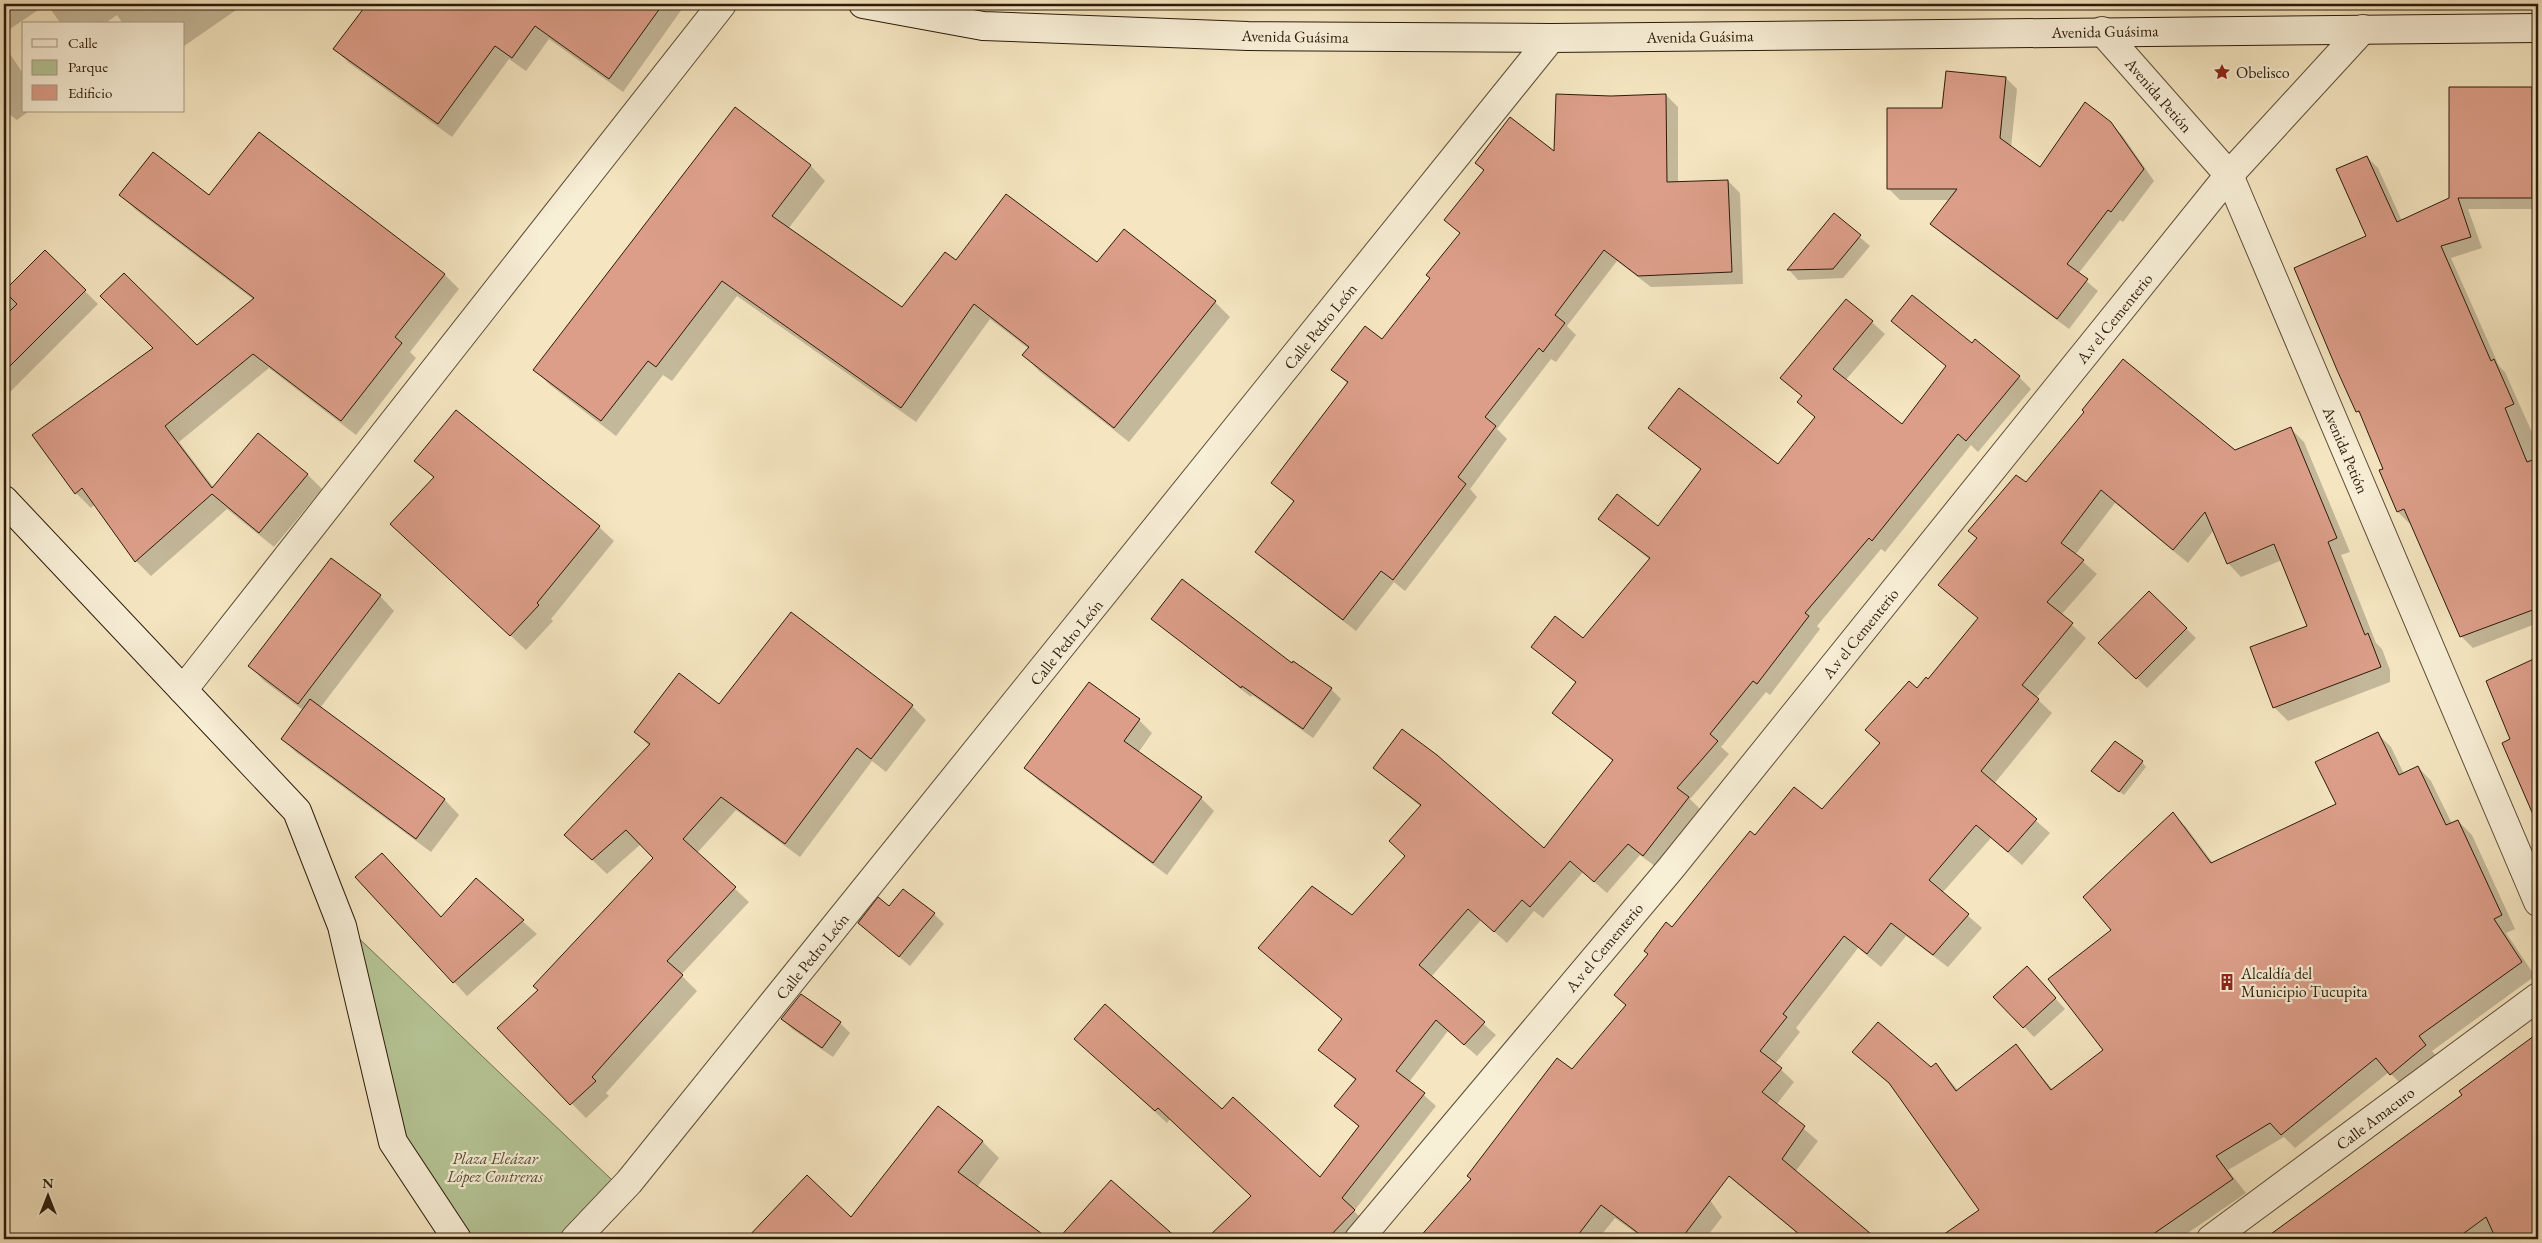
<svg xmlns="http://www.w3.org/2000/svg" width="2542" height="1243" font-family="'EB Garamond',serif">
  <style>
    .green { fill: #b6c697; stroke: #717050 }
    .shadow { fill: #0003 }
    .building { fill: #dc9e89; stroke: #2c1b0a }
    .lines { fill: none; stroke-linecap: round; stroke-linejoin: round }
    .minor-casing { stroke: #5e4e38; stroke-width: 30 }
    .secondary-casing { stroke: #2c1b0a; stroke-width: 30 }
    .minor { stroke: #f8efd7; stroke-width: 28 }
    .secondary { stroke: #f8efd7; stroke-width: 28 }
    .labels { text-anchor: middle; stroke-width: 4.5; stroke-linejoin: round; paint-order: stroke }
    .street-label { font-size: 16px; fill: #2c1b0a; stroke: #f8efd7 }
    .poi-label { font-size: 16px; fill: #2c1b0a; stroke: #f8efd7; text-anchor: start }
    .park-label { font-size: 16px; font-style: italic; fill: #554e34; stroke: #f8efd7 }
  </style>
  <rect width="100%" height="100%" fill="#f5e6c1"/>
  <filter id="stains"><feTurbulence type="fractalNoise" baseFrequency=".004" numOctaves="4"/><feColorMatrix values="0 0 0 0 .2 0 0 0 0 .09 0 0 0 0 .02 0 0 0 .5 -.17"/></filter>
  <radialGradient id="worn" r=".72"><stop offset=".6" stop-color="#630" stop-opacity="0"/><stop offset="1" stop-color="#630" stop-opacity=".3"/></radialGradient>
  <polygon class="green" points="348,928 613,1181 566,1239 457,1239 393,1142"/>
  <g class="shadow">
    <polygon points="4,4 236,4 239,8 184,46 184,24 123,24 117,15 104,24 61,24 47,4 4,33"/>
    <polygon points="368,4 677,4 682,9 623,92 549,39 526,71 509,59 452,137 349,63 335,49"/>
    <polygon points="4,45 24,75 24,111 29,111 17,120 9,114 4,120"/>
    <polygon points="2006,78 2017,89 2011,148 2040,169 2110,123 2122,135 2154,181 2123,222 2120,220 2078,274 2098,291 2069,329 1943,235 1932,224 1950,200 1900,200 1889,189 1943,109"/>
    <polygon points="2531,88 2538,95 2538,209 2468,209 2482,248 2451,258 2499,366 2505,372 2538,446 2538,623 2473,648 2461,636 2411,522 2409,523 2398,512 2384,470 2362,416 2357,411 2368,236 2367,157 2378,168 2402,221 2451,199"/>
    <polygon points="1666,95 1678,107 1678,183 1728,181 1740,193 1743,284 1651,287 1617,261 1567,326 1576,335 1556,362 1551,359 1497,429 1507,439 1470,489 1477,497 1405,591 1394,582 1356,631 1268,563 1256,551 1294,502 1272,483 1348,384 1333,370 1383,341 1431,278 1461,234 1445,220 1484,171 1476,163 1555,153 1611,98"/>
    <polygon points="810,165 825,181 788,229 903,309 956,262 1097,264 1215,302 1230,317 1129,442 1039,371 1024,355 1029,349 990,319 916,422 737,296 672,381 663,375 616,436 550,385 535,370"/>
    <polygon points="121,195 210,197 444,274 459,289 410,352 416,358 356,435 269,368 179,442 214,488 307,474 322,489 274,547 227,509 151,576 136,561 95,504 91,508 76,493 197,347 254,300 136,210"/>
    <polygon points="1834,215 1870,246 1843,278 1798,280 1789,270"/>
    <polygon points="45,252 98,304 4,398 4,293"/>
    <polygon points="1847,300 1885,334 1845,381 1902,426 1947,367 1892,321 1972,345 2019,377 2031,389 1978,452 1971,445 1885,552 1881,549 1817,626 1820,629 1770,695 1766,692 1721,747 1729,754 1690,799 1701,810 1656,867 1640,855 1607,893 1583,872 1543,918 1534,911 1507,943 1481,920 1431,977 1496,1035 1477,1056 1448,1031 1409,1082 1436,1106 1354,1211 1366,1223 1350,1239 1208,1239 1252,1197 1170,1119 1167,1123 1076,1039 1222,1110 1320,1179 1359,1127 1336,1106 1356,1081 1320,1049 1343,1020 1272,960 1352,917 1406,856 1421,807 1374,768 1544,850 1614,762 1553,713 1576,683 1533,647 1584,640 1650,560 1600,519 1658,528 1701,470 1650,428 1778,466 1816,418 1799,402 1803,397 1782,378"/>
    <polygon points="2291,429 2304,442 2350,552 2341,555 2376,643 2382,649 2390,670 2390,682 2288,721 2274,707 2309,627 2282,560 2241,577 2228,563 2214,530 2188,563 2115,503 2075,555 2097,574 2061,615 2086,638 2036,698 2052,713 1994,784 2050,833 2022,865 1991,838 1942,893 1982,928 1948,967 1906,936 1881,967 1858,948 1796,1028 1800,1032 1775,1064 1794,1082 1776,1105 1818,1141 1795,1172 1875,1239 1832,1239 1826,1231 1819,1239 1804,1239 1667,1125 1661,1131 1722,1217 1705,1239 1644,1239 1615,1218 1598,1239 1420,1239 1572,1071 1626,1006 1615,995 1756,837 1822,811 1881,744 1867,730 1928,681 1979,619 1940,585 2026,484 2235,451"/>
    <polygon points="416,461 599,527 614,541 551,619 553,621 526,650 407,539 434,478"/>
    <polygon points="2149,593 2196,638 2147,688 2100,643"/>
    <polygon points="380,596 394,611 320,708 445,800 459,815 431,852 297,753 282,739 303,710 264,681 250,666"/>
    <polygon points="1153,619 1292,665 1331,689 1341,699 1313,738 1252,695 1251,697"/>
    <polygon points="2538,658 2538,823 2504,743 2512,740 2487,682"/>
    <polygon points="720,705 912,706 926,720 886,772 872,761 800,857 736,810 697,853 749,902 681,975 697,991 606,1093 609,1096 586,1118 498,1028 539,990 655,858 641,844 607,874 566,835 649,746 636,732"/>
    <polygon points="1139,720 1152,733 1138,753 1201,798 1214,811 1167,875 1039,781 1026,768"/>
    <polygon points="2378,734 2391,747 2404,774 2418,767 2431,781 2452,824 2458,821 2472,835 2515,929 2506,933 2535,976 2432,1051 2439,1059 2404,1087 2389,1072 2295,1148 2284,1137 2228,1170 2246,1193 2179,1239 1939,1239 1980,1210 1894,1088 1854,1052 1931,1069 1936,1065 1958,1090 2016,1046 2053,1090 2104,1050 2113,931 2173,814 2186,827 2213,863 2337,805"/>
    <polygon points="2142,762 2146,767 2124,795 2098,775"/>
    <polygon points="357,877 442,919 476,880 537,934 467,996"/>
    <polygon points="889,908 934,914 944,924 910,966 859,923"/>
    <polygon points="2036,977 2065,1009 2034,1037 1995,997"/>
    <polygon points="782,1019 840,1023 850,1033 833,1057 792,1029"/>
    <polygon points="2538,1035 2538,1239 2264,1239 2464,1095 2461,1091"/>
    <polygon points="982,1141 999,1158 977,1187 1026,1228 1018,1239 748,1239 807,1177 851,1219"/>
    <polygon points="1111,1182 1176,1239 1059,1239"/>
  </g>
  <g class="building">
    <polygon points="367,4 663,4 609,79 535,26 512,58 495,46 438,124 333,49"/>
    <polygon points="1946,71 2006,77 2000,138 2040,167 2085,102 2111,122 2144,169 2111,212 2108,210 2067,264 2088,279 2057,319 1930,224 1957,189 1887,189 1887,108 1942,108"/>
    <polygon points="2449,87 2532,87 2532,198 2458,198 2471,237 2441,246 2491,361 2494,359 2514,404 2505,408 2527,462 2538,458 2538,608 2460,637 2404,509 2397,512 2379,470 2383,469 2359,411 2356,412 2337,370 2294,268 2366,236 2336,169 2367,156 2397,222 2449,198"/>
    <polygon points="1556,94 1611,96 1666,94 1667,182 1728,180 1732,272 1638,276 1604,250 1555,315 1565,323 1543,352 1539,348 1485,417 1496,426 1458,477 1466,484 1393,580 1381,571 1343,620 1255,552 1294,501 1271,483 1348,382 1331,370 1365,326 1382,339 1430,278 1426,275 1460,233 1444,220 1484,170 1475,163 1510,117 1554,151"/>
    <polygon points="735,107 811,165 772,216 902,307 945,252 956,260 1006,194 1097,262 1124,229 1216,301 1114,428 1022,355 1029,347 974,304 901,408 722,281 656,367 648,361 601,421 533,370"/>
    <polygon points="259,132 445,274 395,337 402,343 341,421 253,354 165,426 212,488 258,433 308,474 259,533 212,494 135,562 82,488 75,494 32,435 153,348 100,296 124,273 197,345 254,298 119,195 153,152 209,195"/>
    <polygon points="1834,213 1861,235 1833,269 1787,270"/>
    <polygon points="45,250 86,290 4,372 4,317 17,304 4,291"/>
    <polygon points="1912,295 1972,343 1975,339 2020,376 1966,441 1958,434 1872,541 1869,538 1805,613 1809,616 1757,684 1753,681 1710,734 1718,741 1677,788 1689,797 1643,856 1628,844 1594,882 1570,861 1530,907 1522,900 1494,932 1468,909 1419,965 1485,1022 1464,1045 1436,1020 1396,1071 1425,1093 1342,1198 1355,1210 1327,1239 1206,1239 1251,1196 1158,1108 1155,1111 1074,1039 1105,1004 1222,1109 1233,1097 1320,1177 1359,1126 1334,1106 1356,1079 1318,1050 1342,1019 1258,948 1312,886 1352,915 1405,856 1389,841 1421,805 1373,768 1402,729 1437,755 1544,848 1613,760 1552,713 1576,682 1531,647 1555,616 1583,638 1650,558 1598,519 1617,494 1658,526 1701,469 1648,428 1679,388 1778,464 1815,417 1797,402 1802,396 1780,378 1846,299 1873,321 1833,369 1902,424 1946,366 1891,321"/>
    <polygon points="2123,359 2235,450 2291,427 2337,538 2328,542 2365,635 2368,633 2381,667 2273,708 2250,647 2307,626 2274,544 2227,564 2205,512 2173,550 2101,490 2061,543 2084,560 2047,602 2073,623 2022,685 2039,699 1981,771 2037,819 2008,852 1976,825 1929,880 1969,914 1933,955 1891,923 1867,954 1844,936 1783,1014 1787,1017 1760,1051 1782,1068 1762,1092 1805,1126 1782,1159 1877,1239 1805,1239 1729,1176 1681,1239 1646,1239 1601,1205 1575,1239 1418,1239 1471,1179 1467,1176 1557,1058 1572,1069 1626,1005 1614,995 1648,954 1644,951 1666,922 1672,927 1750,831 1755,835 1794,787 1822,809 1880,743 1865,730 1909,681 1917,688 1926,677 1928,679 1978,618 1938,585 1977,538 1968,531 2016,475 2026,482 2084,412 2082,410"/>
    <polygon points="456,410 600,526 537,603 539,605 510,636 390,524 434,477 414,461"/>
    <polygon points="331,558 381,595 298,704 248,666"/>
    <polygon points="1182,579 1292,663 1293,661 1332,688 1303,729 1242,686 1241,688 1151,619"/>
    <polygon points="2149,591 2187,628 2136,679 2098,643"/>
    <polygon points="791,612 913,705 871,759 857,748 785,844 721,797 683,839 736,887 667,961 683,975 592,1077 596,1081 570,1105 497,1028 538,990 533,986 653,858 626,830 592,860 564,835 650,744 634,732 679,673 719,704"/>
    <polygon points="2538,657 2538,826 2502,743 2510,739 2486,681"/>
    <polygon points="1089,682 1140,719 1124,741 1202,797 1153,863 1024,768"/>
    <polygon points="310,699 445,799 416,839 281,739"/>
    <polygon points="2378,732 2399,775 2418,766 2446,825 2458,820 2502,915 2494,919 2522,962 2419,1036 2426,1045 2390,1075 2376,1058 2281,1135 2270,1123 2216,1156 2233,1179 2146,1239 1937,1239 1979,1210 1889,1083 1852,1052 1878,1022 1931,1067 1936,1063 1956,1091 2016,1044 2051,1090 2103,1050 2048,979 2111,930 2083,897 2173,812 2211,863 2336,804 2315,762"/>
    <polygon points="2115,741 2143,761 2119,792 2091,771"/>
    <polygon points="382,853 441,917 476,878 524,920 453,983 355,877"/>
    <polygon points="903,889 935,913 899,957 858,923 878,897 889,906"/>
    <polygon points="2027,966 2056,998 2023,1028 1993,997"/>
    <polygon points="801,994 841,1022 822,1048 781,1019"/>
    <polygon points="2538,1033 2538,1239 2496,1239 2486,1217 2456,1239 2264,1239 2462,1095 2459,1091"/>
    <polygon points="938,1106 983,1141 958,1172 1049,1239 746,1239 807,1175 851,1217"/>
    <polygon points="1111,1180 1178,1239 1058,1239"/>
  </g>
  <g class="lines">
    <g class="minor-casing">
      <g id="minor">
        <polyline points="2102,31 2229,175 2538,902"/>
        <polyline points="183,690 722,4"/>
        <polyline points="575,1239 629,1182 1551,38"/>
        <polyline points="1359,1239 1671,868 2229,175 2363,29"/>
        <polyline points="2211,1239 2538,997"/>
      </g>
    </g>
    <g class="secondary-casing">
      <g id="secondary">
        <polyline points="863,4 983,26 1248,36 1551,38 2538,28"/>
        <polyline points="4,500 297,811 342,926 393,1142 457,1239"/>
      </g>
    </g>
    <use href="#minor" class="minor"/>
    <use href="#secondary" class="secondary"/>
  </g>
  <defs>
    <g id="sight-bare" transform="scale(1.35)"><path d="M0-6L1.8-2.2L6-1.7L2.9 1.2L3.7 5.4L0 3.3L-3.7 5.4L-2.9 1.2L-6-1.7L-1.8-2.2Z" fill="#8f2418" stroke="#f8efd7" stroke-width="2.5" paint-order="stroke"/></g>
    <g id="building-bare" transform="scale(1.35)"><path d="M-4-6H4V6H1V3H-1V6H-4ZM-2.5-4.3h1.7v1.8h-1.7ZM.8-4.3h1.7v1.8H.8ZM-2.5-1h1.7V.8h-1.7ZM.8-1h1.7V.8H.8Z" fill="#8f2418" stroke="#f8efd7" stroke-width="2.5" paint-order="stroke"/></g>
  </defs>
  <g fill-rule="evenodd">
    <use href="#sight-bare" x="2222" y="72"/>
    <use href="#building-bare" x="2227" y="982"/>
  </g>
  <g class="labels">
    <g class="street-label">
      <text transform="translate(2105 31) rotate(-1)" y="6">Avenida Guásima</text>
      <text transform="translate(1295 36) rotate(1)" y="6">Avenida Guásima</text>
      <text transform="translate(1700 36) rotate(-1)" y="6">Avenida Guásima</text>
      <text transform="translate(2159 95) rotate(49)" y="6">Avenida Petión</text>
      <text transform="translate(2114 318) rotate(-51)" y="6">A.v el Cementerio</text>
      <text transform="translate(1320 326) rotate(-51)" y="6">Calle Pedro León</text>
      <text transform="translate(2346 450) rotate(67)" y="6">Avenida Petión</text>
      <text transform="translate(1860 633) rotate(-51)" y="6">A.v el Cementerio</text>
      <text transform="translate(1066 642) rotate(-51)" y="6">Calle Pedro León</text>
      <text transform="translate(1604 947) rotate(-50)" y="6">A.v el Cementerio</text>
      <text transform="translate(812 956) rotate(-51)" y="6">Calle Pedro León</text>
      <text transform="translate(2375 1118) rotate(-37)" y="6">Calle Amacuro</text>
    </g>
    <g class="poi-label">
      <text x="2236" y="78">Obelisco</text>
      <text x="2241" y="979">Alcaldía del<tspan x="2241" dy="18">Municipio Tucupita</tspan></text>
    </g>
    <g class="park-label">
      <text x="495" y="1164">Plaza Eleázar<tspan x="495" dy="18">López Contreras</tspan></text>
    </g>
  </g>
  <rect width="2542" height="1243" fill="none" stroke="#f5e6c1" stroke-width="20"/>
  <rect x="5" y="5" width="2532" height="1233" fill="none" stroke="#2c1b0a" stroke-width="2.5"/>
  <rect x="10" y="10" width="2522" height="1223" fill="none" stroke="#2c1b0a"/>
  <rect x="22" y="22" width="162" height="90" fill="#f8efd7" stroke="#a69a85"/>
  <rect x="32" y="39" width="25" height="8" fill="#f8efd7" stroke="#a69a85"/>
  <text x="68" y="48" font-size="15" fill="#2c1b0a">Calle</text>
  <rect x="32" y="60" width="25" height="15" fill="#b6c697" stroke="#a69a85"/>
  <text x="68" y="72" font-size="15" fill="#2c1b0a">Parque</text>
  <rect x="32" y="85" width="25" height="15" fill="#dc9e89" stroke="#a69a85"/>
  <text x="68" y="98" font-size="15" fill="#2c1b0a">Edificio</text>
  <g transform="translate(48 1196)" stroke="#f8efd7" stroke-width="4" paint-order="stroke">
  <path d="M0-4L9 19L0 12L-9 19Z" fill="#2c1b0a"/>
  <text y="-8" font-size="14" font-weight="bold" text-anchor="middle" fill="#2c1b0a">N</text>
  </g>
  <rect width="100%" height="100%" filter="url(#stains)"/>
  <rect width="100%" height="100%" fill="url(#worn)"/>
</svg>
